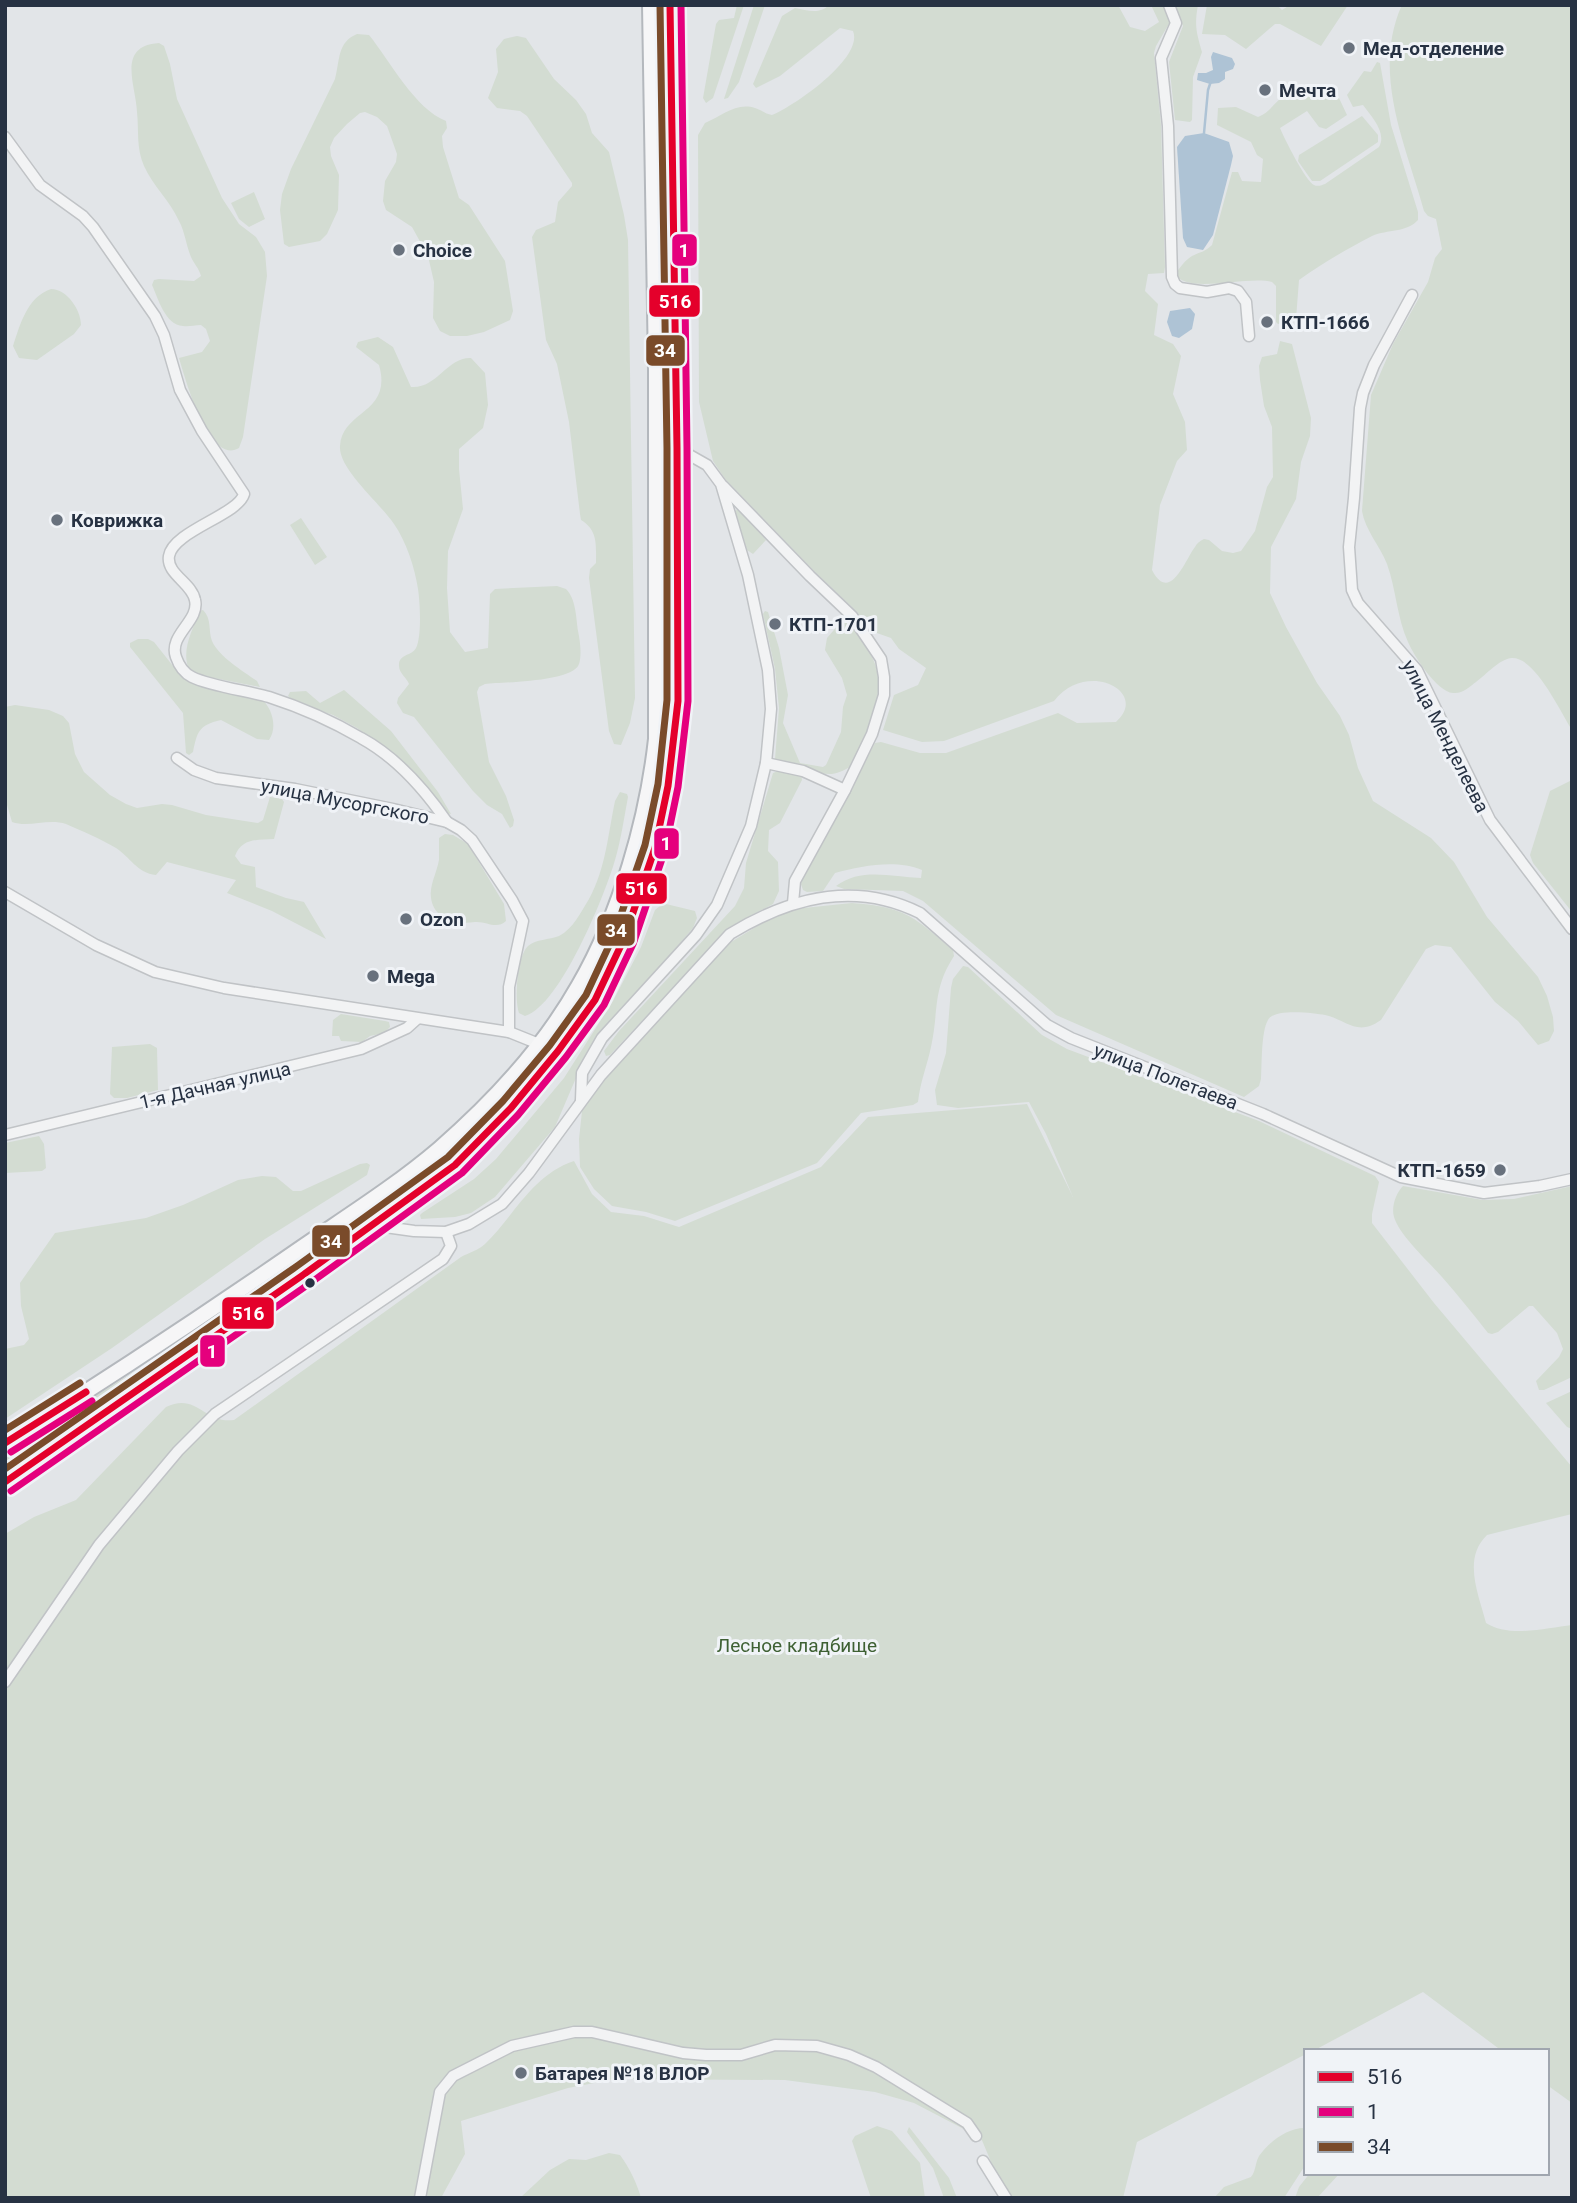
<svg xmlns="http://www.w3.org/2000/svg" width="1577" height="2203" font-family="Roboto,sans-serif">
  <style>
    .green { fill: #d3dcd2 }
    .water { fill: #aec3d5 }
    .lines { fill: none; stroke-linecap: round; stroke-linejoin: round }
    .stream { stroke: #aec3d5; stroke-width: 2.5 }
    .minor-casing { stroke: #c0c3c6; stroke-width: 13 }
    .highway-casing { stroke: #b4b8bd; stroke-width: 18 }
    .minor { stroke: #f2f3f4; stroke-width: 10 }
    .highway { stroke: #f6f6f7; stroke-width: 14 }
    .bus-1-casing { stroke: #f0f3f7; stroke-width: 12 }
    .bus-2-casing { stroke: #f0f3f7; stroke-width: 12 }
    .bus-3-casing { stroke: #f0f3f7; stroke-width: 12 }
    .bus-1 { stroke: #e4002b; stroke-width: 7 }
    .bus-2 { stroke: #e5007d; stroke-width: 7 }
    .bus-3 { stroke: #7a4b2a; stroke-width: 7 }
    .poi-dot { fill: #68717d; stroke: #f0f3f7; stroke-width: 2.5 }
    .bus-dot { fill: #273243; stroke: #f0f3f7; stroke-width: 2.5 }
    .labels { text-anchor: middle; stroke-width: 6; stroke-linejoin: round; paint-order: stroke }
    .poi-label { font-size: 19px; font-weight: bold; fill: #273243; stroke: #f0f3f7; text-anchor: start }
    .street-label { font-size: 19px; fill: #273243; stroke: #f0f3f7 }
    .park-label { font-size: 19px; fill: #3e6033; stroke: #f0f3f7 }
    .line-badge { stroke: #f0f3f7; stroke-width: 2.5 }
    .badge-label { font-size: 19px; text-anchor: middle; font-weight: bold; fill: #fff }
  </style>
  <rect width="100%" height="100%" fill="#e2e5e8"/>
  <g class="green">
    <polygon points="737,5 744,5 713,98 706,103 703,98 716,24 719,20 734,18"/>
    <polygon points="754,5 765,5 739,82 728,98 724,99"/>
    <path d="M829,5H1118L1130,27L1145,31L1159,22L1151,5H1163L1170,22L1156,46L1154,53L1161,125L1165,267L1164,273L1148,274L1145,291L1158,304L1154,335L1173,344L1181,356L1173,394L1185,422L1187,450L1177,461L1160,505L1152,570C1170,605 1186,558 1195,547C1197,543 1200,541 1204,539L1209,540L1222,551L1233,553L1241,551L1255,531L1267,487L1273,477L1272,427L1264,406L1260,380L1259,366L1262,357L1277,354L1280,341L1292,344L1311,418L1310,436L1301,462L1296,499L1271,547L1270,593L1286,627L1317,683L1340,716L1349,735L1358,768L1373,801L1431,838L1454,862L1487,917L1538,977L1547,996L1553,1017L1554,1031L1549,1041L1538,1045L1518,1021L1495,1002L1451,947L1435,945L1426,949L1381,1020C1357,1037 1347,1020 1325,1015C1314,1013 1274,1008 1268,1020C1261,1032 1262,1064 1261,1079L1259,1086L1244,1097L1056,1015L923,901L903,891L844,889L836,886C861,867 892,877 921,878L922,870C895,859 862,866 835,873L823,891L807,892L803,890L801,884L804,875L875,743L881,742L920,753H946L1058,713L1077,723L1116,722C1150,692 1087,659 1054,701L944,741L922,742L883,730L894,695L918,685L926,668L899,649L891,638L874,632L856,611L813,570L725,479L713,461L699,402L698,135L705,123C722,116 736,102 755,108C762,110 765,114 772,115C794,106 864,58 853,31L840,28L780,76L756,88L753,84L782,16L795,8C807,10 819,15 829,5Z"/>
    <path d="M1174,5H1198C1194,26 1197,34 1202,52L1193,77L1192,120L1190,122L1175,120L1169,62L1183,26Z"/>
    <polygon points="1207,5 1277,5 1282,10 1290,5 1348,5 1321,46 1280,24 1275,24 1246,49 1225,35 1202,34"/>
    <path d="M1407,5H1572V730C1560,711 1535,657 1512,658C1499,659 1486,675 1476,682C1469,687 1463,694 1453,693C1437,692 1414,656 1408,642C1397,618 1396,589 1387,564C1380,546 1365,530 1362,511L1371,395L1393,344L1428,282L1435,258L1442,249L1436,219L1428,216L1424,211C1406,145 1372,75 1401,7Z"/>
    <path d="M357,34L369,35C390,61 415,109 446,121L447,128L442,136L443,147L459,198L469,205L505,261L513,311L510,320L484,332L467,336H450L440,331L433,318L434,282L428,256L412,227L386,210L383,201L385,181L396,162L397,154L387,126L377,117L365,112L360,113L347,124L334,138L330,147L331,156L339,175L338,210L327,234L320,241L289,247L284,244L280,210L282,194L291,169L335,79C340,61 337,42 357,34Z"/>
    <path d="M517,36L526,38L554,79L576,100L586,114L592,133L609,152L624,215L628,240L635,698L630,723L621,745L614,744L609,731L589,578L590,569L596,563C596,545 598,530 581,520L580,514L569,422L557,364L546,340L532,237L536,230L555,222L558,202L572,186V183L527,116L520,111L497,108L488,98L498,72L496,49L504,39Z"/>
    <path d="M159,43L164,46L170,64L177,99L222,198L239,224L256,237L265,252L267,276L243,437L239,448C209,466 185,378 179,358L202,352L210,341L206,329L201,325C194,325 189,327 183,326C165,325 158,298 152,285L154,280L159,279L194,281L201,276C199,268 194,264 191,257C186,245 185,232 179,221C170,201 153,186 144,166C136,148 139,131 137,112C136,85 116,46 159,43Z"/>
    <path d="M1377,62L1380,63L1391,125L1418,212V220C1406,233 1388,229 1372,236C1347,249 1321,264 1299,280L1296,319L1278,324L1276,322V286L1272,282C1248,275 1187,295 1175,274C1180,268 1185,260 1192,256C1200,252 1205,252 1212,245L1232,172H1238L1242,181L1261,182L1263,159L1257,155L1251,142L1217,125L1218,108L1236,107L1258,117C1268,113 1272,106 1280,99C1296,85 1321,90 1339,98L1347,115L1326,129L1319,127L1307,111L1280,128C1284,138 1306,182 1314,185C1318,187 1322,185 1325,184L1379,147C1387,133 1372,117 1363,105L1353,107L1347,95L1364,71L1371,72Z"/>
    <polygon points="1362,116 1378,135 1378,142 1320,181 1312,181 1298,161 1299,155"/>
    <polygon points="254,192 265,219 249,227 239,219 231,203"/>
    <path d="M51,289C67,289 81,310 81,325L74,334L37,360L19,358L13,346C20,325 27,297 51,289Z"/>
    <path d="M378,337L393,347L411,387C437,389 447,357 471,358L485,373L488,405L483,428L459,449V469L463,509L448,551L447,588L450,632L465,652L488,648L490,594L495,589L557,586L566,589C576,599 576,617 578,631C580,640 582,655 579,664C573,682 504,682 485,684L479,687L477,692L489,762L506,796L514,820L513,826L510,828L502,814L487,805L473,791L414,717L403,713L397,703L398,698L409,684C407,678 399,673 399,666C398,654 412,656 416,648C422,636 420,602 418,589C415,568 406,541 394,524C380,503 338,469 340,446C342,410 393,414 379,365L356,347L358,342Z"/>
    <polygon points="740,508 766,540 753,554 747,550 735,511"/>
    <polygon points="301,518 327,557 315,565 290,525"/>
    <path d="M203,610C212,619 208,630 212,641C219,657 243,671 257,681L260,687L198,675L189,670C181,650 192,631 200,611Z"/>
    <path d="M765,611L768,612L779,648L788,695L783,723L800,763L823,767L826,765L841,732L843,707L847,695L842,678L825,650L827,638L840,623L846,622L851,626C859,637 870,650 875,664C886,696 867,736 853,765C847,769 839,773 832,774C819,775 787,765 775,759L779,708L775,669L763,614Z"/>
    <path d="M148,639L154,642L181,676L190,682L261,698C272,708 278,727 269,740L257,739L221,720C198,725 197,733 193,752L189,755L186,753L183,713L130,647V643L138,639Z"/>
    <polygon points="344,690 391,731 438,792 451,814 446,813 378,744 357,728 333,715 295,702 288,696 290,692 306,691 320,703"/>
    <path d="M15,705L49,710L63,716L69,723L75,754L84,772L110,795L126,804L137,808L162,804L172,805L206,815L258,823L263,820L270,797L282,799L284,802L274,839C257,840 242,838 235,856L241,864L255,867L256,887L286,898L304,902L326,939L272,911L227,893L236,880L167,862L156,875C137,873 130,857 116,848C101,839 82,831 66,824C48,818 29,828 12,822L5,798V707Z"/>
    <polygon points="778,771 801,775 802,780 780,823 769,830 768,851 778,862 779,891 773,904 730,927 610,1055 606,1056 604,1051 619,1031 735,906 744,888 746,863 773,773"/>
    <polygon points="1572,780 1572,912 1533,863 1530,855 1550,791"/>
    <path d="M620,792L627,794L628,797C624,818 621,840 615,860C605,895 560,1006 525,1016L519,1013C514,1000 517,956 528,946C536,939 549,940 559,936C573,929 581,912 589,899C606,868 608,834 615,801Z"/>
    <path d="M445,834L453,835L468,844L504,904L506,921C496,930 487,921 475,922C457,925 434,920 431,898C429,886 437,872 439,860C439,853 439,845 439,838Z"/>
    <path d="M852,903C905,907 913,916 953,950L954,956C932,990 939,1011 931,1047C927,1066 920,1082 918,1102L913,1105L861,1113L817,1163L675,1221L646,1212L612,1206L594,1189L580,1167L579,1139L583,1102L585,1091L649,1030L731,942L764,922L794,909Z"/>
    <polygon points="666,904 695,911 697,918 693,928 588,1050 555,1127 495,1197 471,1213 455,1217 421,1219 420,1215 422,1213 474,1179 496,1159 564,1078 613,1001 641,947 655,910 661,905"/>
    <path d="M963,966L968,967L1042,1035L1067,1049L1259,1121L1375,1176L1379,1182L1372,1214V1223L1434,1303L1572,1467V1514L1487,1535C1462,1559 1479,1595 1486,1623C1509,1638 1546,1628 1572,1625V2103L1547,2085V2051H1502L1423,1992L1313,2051H1306V2054L1137,2142L1123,2198H1011L997,2176L981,2138L914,2103L875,2092L785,2080L615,2079L568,2088L461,2121L465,2154L441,2198H5V1534L34,1517L76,1500L166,1407C197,1392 204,1424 234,1420L461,1257C468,1253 479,1250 485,1244C514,1216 532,1175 574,1161L592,1194L611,1212L644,1216L679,1227L821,1167L868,1117L1027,1104L1073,1197L1046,1134L1029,1102L958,1108L937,1105L935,1090L946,1053L951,988L953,979Z"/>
    <polygon points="341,1014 385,1021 389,1022 390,1027 384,1033 370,1036 362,1042 341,1041 339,1036 332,1036 333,1020"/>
    <polygon points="150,1044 157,1048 158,1090 127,1098 114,1098 110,1094 112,1047"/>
    <polygon points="39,1136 44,1144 46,1168 42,1171 5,1173 5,1143"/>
    <polygon points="367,1163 370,1165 367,1175 265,1239 112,1348 5,1419 5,1349 24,1345 29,1339 21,1306 20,1283 55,1233 146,1218 183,1205 238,1180 262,1176 276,1177 293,1191 301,1191 360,1164"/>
    <path d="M1403,1186L1483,1200L1514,1199L1572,1186V1377L1544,1390H1539L1536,1381L1559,1357L1563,1349L1557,1333L1533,1306H1529L1498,1332L1492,1334L1488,1333C1473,1314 1458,1295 1442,1277C1429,1262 1399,1235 1394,1217C1391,1207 1396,1193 1403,1186Z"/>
    <polygon points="178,1345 5,1469 5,1458 95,1396"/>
    <polygon points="1572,1391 1572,1429 1567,1427 1546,1403"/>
    <polygon points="877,2126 892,2131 920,2163 925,2198 871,2198 852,2141 855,2136"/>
    <polygon points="909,2127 949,2178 957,2198 944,2198 933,2168 907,2132"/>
    <path d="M1306,2128V2164L1284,2198H1214L1224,2187L1251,2177C1256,2171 1255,2163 1259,2156C1269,2142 1288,2127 1306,2128Z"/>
    <path d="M609,2153L620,2155C629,2167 637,2183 641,2198H520L550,2170L569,2159L586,2160Z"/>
    <polygon points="1310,2173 1340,2173 1317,2198 1295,2198 1299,2187"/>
  </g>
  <g class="water">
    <polygon points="1213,52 1232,58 1235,64 1233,69 1225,72 1225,79 1219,83 1210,84 1197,80 1198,73 1206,73 1213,70 1211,57"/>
    <polygon points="1204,133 1229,142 1233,156 1231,165 1213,235 1203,250 1187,247 1183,238 1177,147 1185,136"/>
    <polygon points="1190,308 1195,314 1192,329 1179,338 1172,336 1167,322 1170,311"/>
  </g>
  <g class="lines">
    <polyline class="stream" points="1204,133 1208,90 1211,81"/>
    <g class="minor-casing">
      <g id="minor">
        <polyline points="1169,5 1176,23 1161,58 1168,126 1172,277 1175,284 1180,288 1207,292 1229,288 1238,291 1246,302 1249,336"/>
        <path d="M5,137L40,185L83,216L93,227L155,316L164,335L180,390L202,431L244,494C238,515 173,531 169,556C166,574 192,583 195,600C200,621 168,635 176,657C179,666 184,673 192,677C210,686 248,691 269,697C300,707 332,721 361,738C396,757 425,790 447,822"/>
        <polyline points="1412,295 1374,365 1363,393 1360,408 1354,498 1349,547 1352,590 1358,603 1417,670 1490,820 1572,929"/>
        <polyline points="723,486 810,576 852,616 881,659 884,677 884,695 872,734 845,790 795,881 793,903"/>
        <polyline points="177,758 194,770 216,778 295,789 393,809 447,822 461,830 472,840 512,900 523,921 509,987 509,1032"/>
        <polyline points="766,763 803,771 845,790"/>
        <polyline points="5,892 96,945 155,972 224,988 509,1032 539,1044"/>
        <polyline points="581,1100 582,1073 602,1038 696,935 717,905 751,826 766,763 771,709 768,670 748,575 721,484 707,465 677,448"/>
        <polyline points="5,1135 361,1049 407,1028 417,1019"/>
        <path d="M371,1225L414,1231L446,1232L469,1224L502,1204L529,1173L601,1075L730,934C789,898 854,880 920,913L1047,1025L1071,1038L1263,1114L1401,1177L1484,1193L1540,1186L1572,1179"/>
        <polyline points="5,1682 99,1545 178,1451 215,1414 443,1259 451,1246 446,1232"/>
        <polyline points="983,2161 1006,2198"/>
        <polyline points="420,2198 440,2092 453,2076 512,2046 574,2032 592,2032 683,2053 706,2055 741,2055 775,2045 817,2046 849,2055 876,2067 967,2123 976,2136"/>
      </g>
    </g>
    <g class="highway-casing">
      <g id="highway">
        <path d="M5,1443C101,1383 195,1321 288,1257C338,1222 392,1189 439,1149C492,1103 544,1047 579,985C620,914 647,820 656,739V369L650,5"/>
        <polyline points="5,1482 303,1275 455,1165 511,1108 558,1051 595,1000 624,939 655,848 668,786 678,701 677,448 670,5"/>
      </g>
    </g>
    <use href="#minor" class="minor"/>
    <use href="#highway" class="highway"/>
    <g class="bus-1-casing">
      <g id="bus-1">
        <polyline points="5,1443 86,1392"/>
        <polyline points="5,1482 303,1275 455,1165 511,1108 558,1051 595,1000 624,939 655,848 668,786 678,701 677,448 670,5"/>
      </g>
    </g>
    <g class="bus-2-casing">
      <g id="bus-2">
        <polyline points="11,1452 92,1401"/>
        <polyline points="11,1491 309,1284 462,1173 518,1115 566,1057 604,1005 633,944 665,850 678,787 688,701 687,448 681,5"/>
      </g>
    </g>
    <g class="bus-3-casing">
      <g id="bus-3">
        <polyline points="5,1430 80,1383"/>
        <polyline points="5,1469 297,1266 448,1157 503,1101 550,1045 586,995 614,935 645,845 658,784 667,700 667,448 660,5"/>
      </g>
    </g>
    <use href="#bus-1" class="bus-1"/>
    <use href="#bus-2" class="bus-2"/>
    <use href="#bus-3" class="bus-3"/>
  </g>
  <g class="poi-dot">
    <circle cx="1349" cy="48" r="7"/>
    <circle cx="1265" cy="90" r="7"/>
    <circle cx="399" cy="250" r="7"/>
    <circle cx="1267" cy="322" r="7"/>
    <circle cx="57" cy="520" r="7"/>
    <circle cx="775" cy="624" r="7"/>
    <circle cx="406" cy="919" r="7"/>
    <circle cx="373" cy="976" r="7"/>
    <circle cx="1500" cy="1170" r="7"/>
    <circle cx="521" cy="2073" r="7"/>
  </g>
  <circle class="bus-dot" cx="310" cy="1283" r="6"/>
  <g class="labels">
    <g class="poi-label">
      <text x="1363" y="55">Мед-отделение</text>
      <text x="1279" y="97">Мечта</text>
      <text x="413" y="257">Choice</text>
      <text x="1281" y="329">КТП-1666</text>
      <text x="71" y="527">Коврижка</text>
      <text x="789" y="631">КТП-1701</text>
      <text x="420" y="926">Ozon</text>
      <text x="387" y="983">Mega</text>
      <text x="1486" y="1177" text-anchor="end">КТП-1659</text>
      <text x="535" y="2080">Батарея №18 ВЛОР</text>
    </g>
    <g class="street-label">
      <text transform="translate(1446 736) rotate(63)" y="7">улица Менделеева</text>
      <text transform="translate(345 801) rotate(11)" y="7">улица Мусоргского</text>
      <text transform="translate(1166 1076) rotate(21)" y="7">улица Полетаева</text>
      <text transform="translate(215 1085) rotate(-13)" y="7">1-я Дачная улица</text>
    </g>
    <g class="park-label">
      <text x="797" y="1652">Лесное кладбище</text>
    </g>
  </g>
  <g class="line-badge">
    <rect x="671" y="233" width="27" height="34" rx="7" fill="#e5007d"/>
    <rect x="648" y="284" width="53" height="34" rx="7" fill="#e4002b"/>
    <rect x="645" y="334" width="41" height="33" rx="7" fill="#7a4b2a"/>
    <rect x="653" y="827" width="27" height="33" rx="7" fill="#e5007d"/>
    <rect x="615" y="872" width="53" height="33" rx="7" fill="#e4002b"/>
    <rect x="596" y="913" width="40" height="34" rx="7" fill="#7a4b2a"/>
    <rect x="311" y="1224" width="40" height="34" rx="7" fill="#7a4b2a"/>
    <rect x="221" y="1296" width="54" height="34" rx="7" fill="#e4002b"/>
    <rect x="199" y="1334" width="27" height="34" rx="7" fill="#e5007d"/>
  </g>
  <g class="badge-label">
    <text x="684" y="257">1</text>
    <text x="675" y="308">516</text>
    <text x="665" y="357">34</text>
    <text x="666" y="850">1</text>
    <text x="641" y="895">516</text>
    <text x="616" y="937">34</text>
    <text x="331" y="1248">34</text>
    <text x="248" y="1320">516</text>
    <text x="212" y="1358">1</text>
  </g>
  <rect width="1577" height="2203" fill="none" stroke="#273243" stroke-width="14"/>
  <rect x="1304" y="2049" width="245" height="126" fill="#f0f3f7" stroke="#a0a6af" stroke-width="2"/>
  <rect x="1318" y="2072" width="35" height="10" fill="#e4002b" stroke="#a0a6af" stroke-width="2"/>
  <text x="1367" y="2084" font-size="21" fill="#273243">516</text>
  <rect x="1318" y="2107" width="35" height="10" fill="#e5007d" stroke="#a0a6af" stroke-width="2"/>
  <text x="1367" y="2119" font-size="21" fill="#273243">1</text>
  <rect x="1318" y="2142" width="35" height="10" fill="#7a4b2a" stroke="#a0a6af" stroke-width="2"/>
  <text x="1367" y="2154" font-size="21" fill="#273243">34</text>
</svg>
